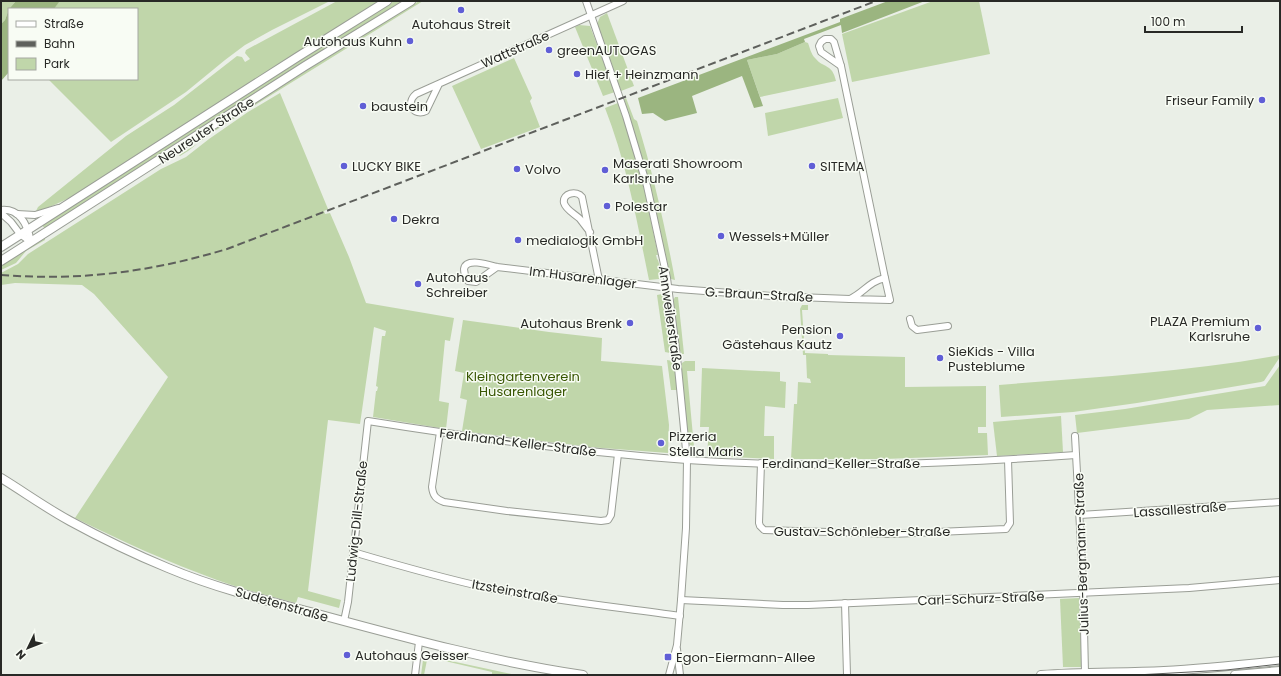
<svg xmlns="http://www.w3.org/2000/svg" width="1281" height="676" font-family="Poppins,sans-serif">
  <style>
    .green { fill: #c0d6aa }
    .forest { fill: #9bb580 }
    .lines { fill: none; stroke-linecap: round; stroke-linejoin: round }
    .minor-casing { stroke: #9a9e96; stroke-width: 8 }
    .major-casing { stroke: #9a9e96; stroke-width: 10 }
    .minor { stroke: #fff; stroke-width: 6 }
    .major { stroke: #fff; stroke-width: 8 }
    .tram { stroke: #5e605c; stroke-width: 1 }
    .rail { stroke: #5e605c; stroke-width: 2; stroke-dasharray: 8 4; stroke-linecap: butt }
    .poi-dot { fill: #605ed6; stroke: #f8fcf4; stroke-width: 1.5 }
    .labels { text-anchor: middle; stroke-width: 3; stroke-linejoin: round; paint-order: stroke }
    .poi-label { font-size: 13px; fill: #282926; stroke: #f8fcf4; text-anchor: start }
    .street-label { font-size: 13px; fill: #282926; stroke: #f8fcf4 }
    .park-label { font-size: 13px; fill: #385602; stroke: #f8fcf4 }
  </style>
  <rect width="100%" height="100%" fill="#eaefe7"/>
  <g class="green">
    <polygon points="1,1 16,1 9,9 5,20 1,24"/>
    <polygon points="59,1 330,1 272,30 245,45 225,60 186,92 111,142 48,79 137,79 137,9 54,9"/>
    <polygon points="337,1 380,1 254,80 76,195 43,210 36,211 38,207 126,136 174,105 237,56 242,57 245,62 250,59 245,53 246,50"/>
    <polygon points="394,1 405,1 45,229 42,225"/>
    <polygon points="419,1 423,1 252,107 210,134 188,151 180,156 179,155 197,144 210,131 397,14"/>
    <polygon points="933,1 979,1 990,54 852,82 842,34"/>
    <polygon points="607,13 634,86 621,91 597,24 600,17"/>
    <polygon points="579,25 590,26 615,92 603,96 575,27"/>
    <path d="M805,42L808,43C810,48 811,54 815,58C824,69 832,63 836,81L760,97L747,60L777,54Z"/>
    <polygon points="514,58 532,98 530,101 540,127 481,149 452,86"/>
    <path d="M280,93L328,209L324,211L325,214L330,213L349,257L366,303L454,318L450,341L445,340L439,401L449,403L446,429L373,417L376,391H377L378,387L376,386L382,336H385L386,331L374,327L360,424L328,420L308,591L341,600L339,608L298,597L296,603C269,596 242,589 217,580C168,562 121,541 75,518L168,377L94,294L82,285L15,283L1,285V273L18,264L28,254L161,169L186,157L209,139L248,112Z"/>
    <path d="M626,98L634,119L637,121C653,173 665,226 675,280L671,279L669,276L646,172L624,99Z"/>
    <polygon points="838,98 843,118 768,136 765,113"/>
    <path d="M618,103L638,163L645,192L658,255H656L657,259L658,260L662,275L659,279L649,280C637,222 627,164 605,108Z"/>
    <polygon points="45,237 45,240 26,251 16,263 1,270 1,265"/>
    <polygon points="662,294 665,295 673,348 670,353 665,352 657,295"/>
    <polygon points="675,297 678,297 684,354 682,354 679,349 673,304 674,299"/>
    <polygon points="802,305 808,305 808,310 802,310 805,353 828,354 828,355 905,357 905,387 986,386 986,427 978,427 978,433 987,433 988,455 884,459 791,459 794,404 797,404 798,382 811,383 810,379 807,378 806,355 803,355 800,309"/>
    <polygon points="463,320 549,332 602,338 601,361 662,366 669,425 668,453 589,447 462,431 467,400 460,398 464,373 455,371"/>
    <path d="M1280,355V357L1264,381L1261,382L1137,403L1073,412L1001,417L999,385C1093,377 1187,372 1280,355Z"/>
    <polygon points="667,360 673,361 675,363 678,390 671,390"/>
    <polygon points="685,361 695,361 695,371 687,371 694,447 691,446 688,442 681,367 682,363"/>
    <polygon points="1280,365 1280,405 1207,410 1189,419 1077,433 1075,415 1125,409 1265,386"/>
    <polygon points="702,368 780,372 780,381 786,382 785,408 765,406 764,436 774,436 774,459 707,456 709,427 700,427"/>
    <polygon points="1061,416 1063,452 997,456 993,422"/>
    <polygon points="1079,598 1082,667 1063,667 1060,599"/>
    <polygon points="428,656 516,675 492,675 492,672 432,658 427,660 424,675 421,675 423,660 425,657"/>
  </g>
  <g class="forest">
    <polygon points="16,1 59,1 59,2 54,9 9,9 9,72 1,81 1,24 5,20 9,9"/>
    <polygon points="888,1 925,1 842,33 841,25 804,39 805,42 777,54 747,60 763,106 754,108 742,76 692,96 697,113 665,121 653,113 642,114 638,98 840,22 840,19"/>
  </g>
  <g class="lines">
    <g class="minor-casing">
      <g id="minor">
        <polyline points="586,1 626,116 647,186 667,278 677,357 687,460 686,528 681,600 677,645 669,675"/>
        <polygon points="825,39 831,39 834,42 841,66 821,52 819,46 821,42"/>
        <polyline points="841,66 885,278"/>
        <path d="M439,84L426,111C414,117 405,103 416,94L623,1"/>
        <path d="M1,210C21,208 28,227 31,242"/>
        <polyline points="1,213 11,222 20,234 31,242"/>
        <polyline points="17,214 35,215 58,208"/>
        <path d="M590,232C586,227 583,223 580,219C575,214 566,210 564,203C562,193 577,190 582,197L599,280"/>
        <path d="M497,267L476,282L468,281C466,278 464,273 464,269C466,257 490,265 497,267L678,289L771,296L850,299"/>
        <path d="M885,278L890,300L850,299C865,292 868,282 885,278Z"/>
        <polyline points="910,319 912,326 917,330 948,326"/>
        <path d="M440,432L432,487C433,496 436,499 444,502L507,511L601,521L608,520L611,515L618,454"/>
        <polyline points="1075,436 1083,583 1085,673"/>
        <polyline points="761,463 759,523 760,526 764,530 892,534 1006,529 1010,523 1008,460"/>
        <polyline points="1080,515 1280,502"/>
        <path d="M353,552C397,565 442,578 488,588C551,600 616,607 680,616"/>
        <polyline points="681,600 783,605 808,605 1189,588 1280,580"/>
        <polyline points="845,603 847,675"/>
        <path d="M344,621L348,602L368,421C474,438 580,452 687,460C817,469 947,464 1076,455"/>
        <polyline points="677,649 680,675"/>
        <polyline points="415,675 419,642"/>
      </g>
    </g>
    <g class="major-casing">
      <g id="major">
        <polyline points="1,247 299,56 387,1"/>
        <polyline points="1,261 305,66 411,1"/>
        <path d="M1,478C24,492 46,508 70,521C101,538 134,554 168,568C218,589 272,602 325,616C410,639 495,662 583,675"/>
        <path d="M1041,675C1082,672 1123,673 1164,671C1203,669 1241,665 1280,661"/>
        <polyline points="1235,675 1280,671"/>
      </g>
    </g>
    <use href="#minor" class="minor"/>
    <use href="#major" class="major"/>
    <polyline class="tram" points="1136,675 1226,670 1280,664"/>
    <path class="rail" d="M1,275C81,281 151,272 227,249L876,1"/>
  </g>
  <g class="poi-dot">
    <circle cx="461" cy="10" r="4"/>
    <circle cx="410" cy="41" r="4"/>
    <circle cx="549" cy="50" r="4"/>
    <circle cx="577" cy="74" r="4"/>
    <circle cx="1262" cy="100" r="4"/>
    <circle cx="363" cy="106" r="4"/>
    <circle cx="344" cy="166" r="4"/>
    <circle cx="812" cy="166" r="4"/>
    <circle cx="517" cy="169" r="4"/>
    <circle cx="605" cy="170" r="4"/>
    <circle cx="607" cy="206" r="4"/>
    <circle cx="394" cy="219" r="4"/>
    <circle cx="721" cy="236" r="4"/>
    <circle cx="518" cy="240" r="4"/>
    <circle cx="418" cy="284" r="4"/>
    <circle cx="630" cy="323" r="4"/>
    <circle cx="1258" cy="328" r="4"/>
    <circle cx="840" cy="336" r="4"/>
    <circle cx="940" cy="358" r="4"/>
    <circle cx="661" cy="443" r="4"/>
    <circle cx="347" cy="655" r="4"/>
    <rect x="664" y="653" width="8" height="8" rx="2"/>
  </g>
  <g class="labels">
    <g class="poi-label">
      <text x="461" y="29" text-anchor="middle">Autohaus Streit</text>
      <text x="402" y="46" text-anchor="end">Autohaus Kuhn</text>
      <text x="557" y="55">greenAUTOGAS</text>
      <text x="585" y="79">Hief + Heinzmann</text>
      <text x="1254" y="105" text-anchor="end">Friseur Family</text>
      <text x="371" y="111">baustein</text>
      <text x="613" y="168">Maserati Showroom<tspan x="613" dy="15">Karlsruhe</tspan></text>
      <text x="352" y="171">LUCKY BIKE</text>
      <text x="820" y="171">SITEMA</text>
      <text x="525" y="174">Volvo</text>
      <text x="615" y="211">Polestar</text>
      <text x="402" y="224">Dekra</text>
      <text x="729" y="241">Wessels+Müller</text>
      <text x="526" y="245">medialogik GmbH</text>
      <text x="426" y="282">Autohaus<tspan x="426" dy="15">Schreiber</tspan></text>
      <text x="1250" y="326" text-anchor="end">PLAZA Premium<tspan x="1250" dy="15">Karlsruhe</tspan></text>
      <text x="622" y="328" text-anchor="end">Autohaus Brenk</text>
      <text x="832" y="334" text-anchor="end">Pension<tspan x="832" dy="15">Gästehaus Kautz</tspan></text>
      <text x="948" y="356">SieKids - Villa<tspan x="948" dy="15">Pusteblume</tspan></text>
      <text x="669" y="441">Pizzeria<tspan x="669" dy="15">Stella Maris</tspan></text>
      <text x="355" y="660">Autohaus Geisser</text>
      <text x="676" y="662">Egon-Eiermann-Allee</text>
    </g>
    <g class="street-label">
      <text transform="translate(515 49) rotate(-24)" y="5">Wattstraße</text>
      <text transform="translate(206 130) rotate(-33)" y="5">Neureuter Straße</text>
      <text transform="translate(583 277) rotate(7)" y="5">Im Husarenlager</text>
      <text transform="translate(759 294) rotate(3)" y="5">G.-Braun-Straße</text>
      <text transform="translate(671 318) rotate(82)" y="5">Annweilerstraße</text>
      <text transform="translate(518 442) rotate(7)" y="5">Ferdinand-Keller-Straße</text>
      <text x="841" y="468">Ferdinand-Keller-Straße</text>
      <text transform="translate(1180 509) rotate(-4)" y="5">Lassallestraße</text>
      <text transform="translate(356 521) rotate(-84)" y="5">Ludwig-Dill-Straße</text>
      <text x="862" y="536">Gustav-Schönleber-Straße</text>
      <text transform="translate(1081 554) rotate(-92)" y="5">Julius-Bergmann-Straße</text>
      <text transform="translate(515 591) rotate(10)" y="5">Itzsteinstraße</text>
      <text transform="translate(981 598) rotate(-2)" y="5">Carl-Schurz-Straße</text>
      <text transform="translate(282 604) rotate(16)" y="5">Sudetenstraße</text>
    </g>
    <g class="park-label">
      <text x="523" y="381">Kleingartenverein<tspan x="523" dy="15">Husarenlager</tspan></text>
    </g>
  </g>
  <rect width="1281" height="676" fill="none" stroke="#282926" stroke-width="4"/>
  <rect x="8" y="8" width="130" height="72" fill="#f8fcf4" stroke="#a5a8a2"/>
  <rect x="16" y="21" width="20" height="6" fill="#ffffff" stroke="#a5a8a2"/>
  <text x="44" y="28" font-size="12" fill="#282926">Straße</text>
  <rect x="16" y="41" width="20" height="6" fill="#5e605c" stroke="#a5a8a2"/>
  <text x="44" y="48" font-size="12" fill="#282926">Bahn</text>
  <rect x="16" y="58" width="20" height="12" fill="#c0d6aa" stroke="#a5a8a2"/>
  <text x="44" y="68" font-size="12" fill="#282926">Park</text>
  <g transform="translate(28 648) rotate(227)" stroke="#f8fcf4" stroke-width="3" paint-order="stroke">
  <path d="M0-3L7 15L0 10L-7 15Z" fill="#282926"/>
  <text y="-6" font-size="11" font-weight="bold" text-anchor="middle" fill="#282926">N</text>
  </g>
  <path d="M1145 26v6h97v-6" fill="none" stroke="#282926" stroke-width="2"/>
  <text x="1151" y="26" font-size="12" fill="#282926" stroke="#f8fcf4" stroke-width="3" paint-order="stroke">100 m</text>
</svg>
